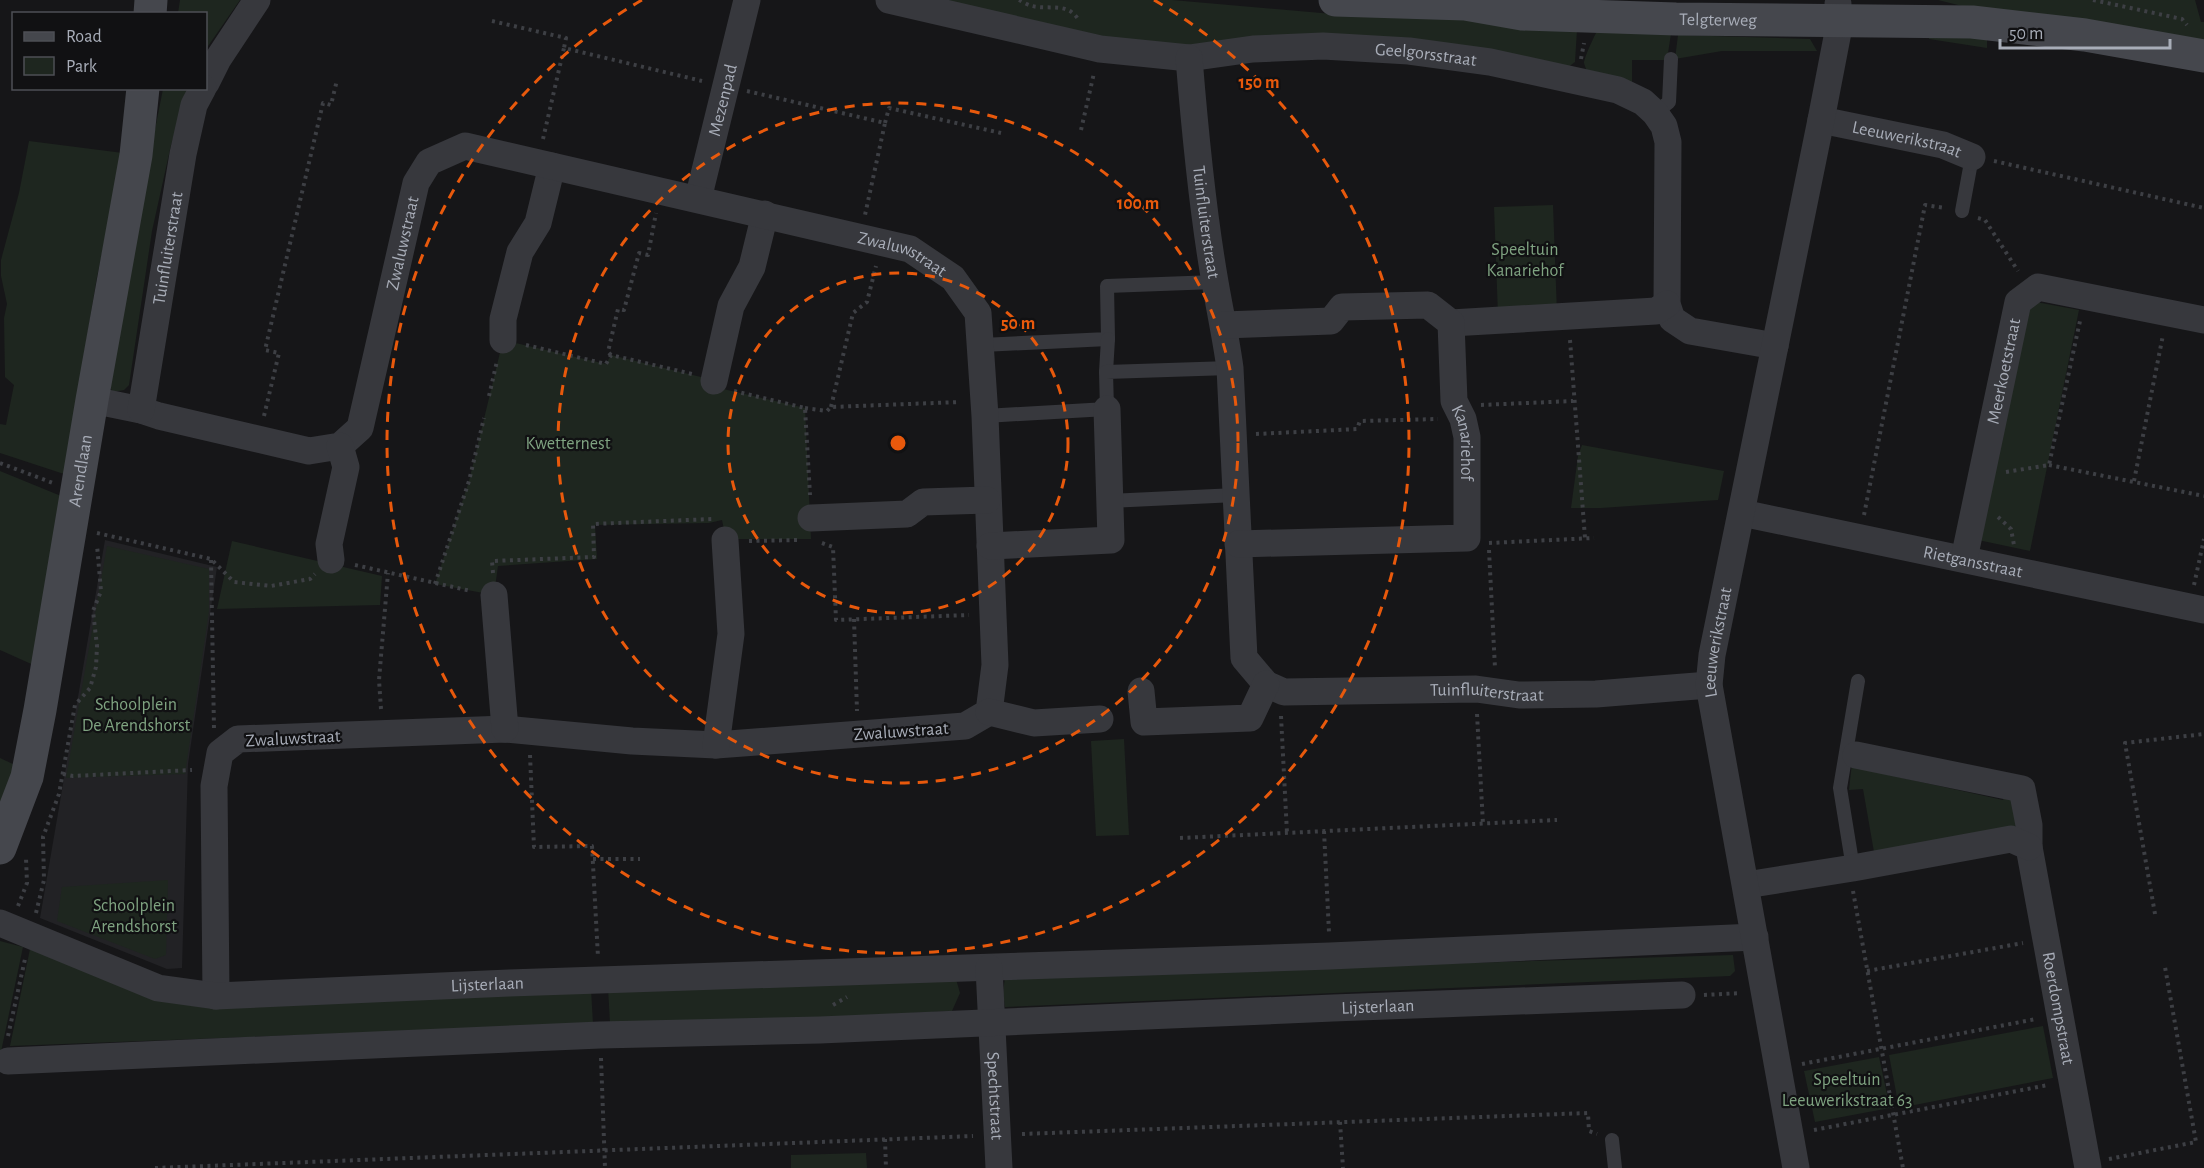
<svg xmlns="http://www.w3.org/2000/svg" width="2204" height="1168" font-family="'Alegreya Sans',sans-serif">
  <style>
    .built { fill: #222225 }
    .green { fill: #1e261f }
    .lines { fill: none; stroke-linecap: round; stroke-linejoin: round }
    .path { stroke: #3d3f44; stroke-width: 4; stroke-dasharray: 3 4.5; stroke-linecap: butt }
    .lane { stroke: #37383d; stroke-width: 14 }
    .street { stroke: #37383d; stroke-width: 27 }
    .secondary { stroke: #45474d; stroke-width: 33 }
    .ring { fill: none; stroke: #e8590c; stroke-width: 3; stroke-dasharray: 10 8 }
    .labels { text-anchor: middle; stroke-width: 4.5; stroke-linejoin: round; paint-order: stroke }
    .street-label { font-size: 18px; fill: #a8adb8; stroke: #111113 }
    .park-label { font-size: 18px; fill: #7fa381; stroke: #111113 }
    .centre { fill: #e8590c; stroke: #111113; stroke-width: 3 }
    .ring-label { font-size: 18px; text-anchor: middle; font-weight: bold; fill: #e8590c; stroke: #111113; stroke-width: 4.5; stroke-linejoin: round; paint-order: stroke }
  </style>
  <rect width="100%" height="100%" fill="#161618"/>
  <polygon class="built" points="105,540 217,567 188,764 182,968 167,969 40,918"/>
  <g class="green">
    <polygon points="180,0 240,0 206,49 206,14 178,13"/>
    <polygon points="927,0 1172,0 1344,15 1452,18 1577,30 1575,62 1567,68 1178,46 1146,46"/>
    <polygon points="1938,0 2195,0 2201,22 2204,22 2204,41 1974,9"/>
    <path d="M1600,27H1672L1667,60H1632V85L1587,72C1586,69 1585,66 1584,63C1584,58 1596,31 1600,27Z"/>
    <polygon points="1929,33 1987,39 1987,48 1929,39"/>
    <polygon points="1678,35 1810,39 1817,51 1722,51 1675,59"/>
    <polygon points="163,89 188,89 171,145 152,231 129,385 124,390 113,392 107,383 132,245"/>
    <polygon points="29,141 123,153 97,277 64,474 0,453 0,424 6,425 14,385 5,377 4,318 7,304 1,276 1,260 19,193"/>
    <polygon points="1553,205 1557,313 1498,315 1494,207"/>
    <polygon points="2030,301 2079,310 2030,551 1978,540"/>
    <polygon points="503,340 606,364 611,355 705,378 719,388 805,408 811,539 726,539 722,520 709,523 595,525 597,559 498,566 494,595 435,584 469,481"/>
    <polygon points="1582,445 1724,471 1718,500 1601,508 1571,508 1578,456"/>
    <polygon points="0,471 66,498 38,667 0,650"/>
    <polygon points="232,541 382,576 380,605 217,609"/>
    <polygon points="107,546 209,569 209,611 185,774 66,778"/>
    <polygon points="1124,739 1129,835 1096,836 1091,741"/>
    <polygon points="0,758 15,765 0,803"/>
    <polygon points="1852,762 1862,769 2003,800 2005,793 2017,798 2021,826 1874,852 1863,789 1849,790"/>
    <polygon points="168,880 166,955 155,959 57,921 62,887"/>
    <polygon points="0,941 23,947 1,1052 0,1052"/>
    <polygon points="30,949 152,997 591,989 593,1024 10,1046"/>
    <polygon points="1733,955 1735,971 1730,976 1005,1007 1003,993 1005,977"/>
    <polygon points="956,979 960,993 952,1011 812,1018 610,1023 608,988"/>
    <polygon points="2043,1026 2053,1078 1899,1108 1889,1055"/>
    <polygon points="1879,1057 1890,1108 1815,1122 1804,1071"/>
    <polygon points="866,1153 867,1168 791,1168 791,1155"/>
  </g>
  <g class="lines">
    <g class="path">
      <path d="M1019,0C1023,2 1028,5 1032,6C1049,10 1067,2 1078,19"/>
      <polyline points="2093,0 2182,19 2187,25"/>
      <polyline points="492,21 566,38 564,48"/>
      <polyline points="1581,59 1584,43"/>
      <polyline points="747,91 885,123 865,215"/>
      <polyline points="885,123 889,108 1001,133"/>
      <polyline points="1081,130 1094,73"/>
      <polyline points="543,139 564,48 702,81"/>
      <polyline points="1994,161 2204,208"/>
      <polyline points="1978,218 1985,220 2018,271"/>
      <polyline points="1570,340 1585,538"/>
      <polyline points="526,345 606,364 611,355 692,374"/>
      <polyline points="611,355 608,352 618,309 624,310 639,253 648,255 656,213"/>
      <polyline points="734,391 805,408 810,495"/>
      <polyline points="489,396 497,361"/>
      <polyline points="1481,405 1573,401"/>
      <polyline points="831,407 853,313 867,302 876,266"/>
      <polyline points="805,408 827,411 831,407 960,402"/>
      <polyline points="264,416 279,353 265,350 323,103 331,105 337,80"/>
      <polyline points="1256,434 1357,429 1360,421 1438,419"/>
      <polyline points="0,463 53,483"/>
      <polyline points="2049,465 2204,496"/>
      <polyline points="2006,472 2049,465 2080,321"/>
      <polyline points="2134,481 2163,335"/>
      <polyline points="1864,515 1925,205 1945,208"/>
      <polyline points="1998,517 2011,529 2014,545"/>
      <polyline points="97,533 211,559 234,582 271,586 310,579 315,574"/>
      <polyline points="749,541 798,540"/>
      <polyline points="822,543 833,547 836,620 969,615"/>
      <polyline points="1489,543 1594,538"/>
      <polyline points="1489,550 1495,668"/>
      <polyline points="211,560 214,729"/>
      <polyline points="355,565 471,591"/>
      <polyline points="493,573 492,561 594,557 593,524 712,519"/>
      <polyline points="435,584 469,481 484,418"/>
      <polyline points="2194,585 2204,539"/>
      <polyline points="854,619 857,711"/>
      <polyline points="381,709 379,680 388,573"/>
      <polyline points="1477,714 1483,824"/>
      <polyline points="1281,716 1287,833"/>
      <polyline points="530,755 534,847 592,846 598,957"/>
      <polyline points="63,774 73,776 192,770"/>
      <polyline points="1324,831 1329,932"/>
      <polyline points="1180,838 1557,820"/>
      <polyline points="593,859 640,859"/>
      <polyline points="1853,891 1903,1168"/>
      <polyline points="18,906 27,883 26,858"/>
      <polyline points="36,913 44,880 43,837 59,794 75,705 90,688 96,667 97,646 93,611 101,591 97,545"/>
      <polyline points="2155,914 2125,743 2204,734"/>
      <polyline points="1867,971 2023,943"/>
      <polyline points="1704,995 1741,993"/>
      <polyline points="833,1005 847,997"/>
      <polyline points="8,1036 25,959"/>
      <polyline points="601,1058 605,1168"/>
      <polyline points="1802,1064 2036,1019"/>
      <polyline points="1340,1122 1343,1168"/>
      <polyline points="1814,1130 2048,1085"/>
      <polyline points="1022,1134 1588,1113 1589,1131 1597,1134"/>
      <polyline points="885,1139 886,1168"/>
      <polyline points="2109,1159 2196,1142 2165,967"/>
      <polyline points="155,1168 973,1136"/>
    </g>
    <g class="lane">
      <polyline points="1655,113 1669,102 1671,59"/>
      <polyline points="1962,211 1972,157"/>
      <polyline points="982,345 1108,339 1107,286 1215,282"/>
      <polyline points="1106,372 1108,339"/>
      <polyline points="985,416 1107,409 1106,372 1230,368"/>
      <polyline points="1109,501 1236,495"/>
      <polyline points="1853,868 1840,788 1858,681"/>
      <polyline points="1612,1140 1615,1168"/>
    </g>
    <g class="street">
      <path id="s1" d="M889,0L1100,49L1189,58L1253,49L1323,46L1409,51L1490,62L1618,90L1643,102L1655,113L1664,126L1668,142L1667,304L1672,319L1690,331L1775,346"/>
      <path id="s2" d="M1189,58C1195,132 1202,208 1215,282C1220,311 1226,339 1230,368L1244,658L1266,684L1284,692L1476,689L1519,695L1596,694L1709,685"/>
      <polyline points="206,83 218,59 257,0"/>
      <path id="s3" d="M1821,120L1943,145L1972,157"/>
      <path id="s4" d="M698,199L747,0"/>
      <polyline points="1451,323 1656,311 1667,304"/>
      <path id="s5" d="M1224,325L1331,321L1342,307L1428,305L1451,323L1454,401L1463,419L1467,437V538L1238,544"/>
      <polyline points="503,340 503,319 520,252 538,223 552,166"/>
      <polyline points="714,381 731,306 752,267 765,214"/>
      <path id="s6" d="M92,400L141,410L159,416L309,451L340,446L360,428L416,183L429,162L465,146L910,249L953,278L978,313L985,416L995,665L989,712L965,726L716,745L632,741L505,729L238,739L220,753L214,786L216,996"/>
      <path id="s7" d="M141,410L183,154L194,105L203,88"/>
      <path id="s8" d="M1742,513L2204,610"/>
      <polyline points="811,518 907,514 923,502 987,500"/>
      <polyline points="990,546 1111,540 1107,409"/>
      <path id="s9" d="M1964,559L2018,302L2038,287L2204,320"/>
      <polyline points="331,560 329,544 346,467 340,446"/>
      <polyline points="494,595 505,729"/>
      <polyline points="1141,691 1144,722 1250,718 1266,684"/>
      <polyline points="989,712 1034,723 1100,719"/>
      <polyline points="716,745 731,634 725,540"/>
      <path id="s10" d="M1856,755L2022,789L2029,825V847L2088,1168"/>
      <polyline points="1746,885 1853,868 2011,839 2029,847"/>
      <path id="s11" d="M0,923L158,988L216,996L509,983L1330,956L1755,937"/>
      <path id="s12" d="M989,968L999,1168"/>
      <path id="s13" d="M8,1061L600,1035L820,1030L1333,1008L1682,995"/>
      <path id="s14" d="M1796,1168L1709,685L1712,655L1821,120L1838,32V4"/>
    </g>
    <g class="secondary">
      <path id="s15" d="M1335,0L1465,4L1522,14L1676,19L1972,22L2085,35L2204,56"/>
      <polyline points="150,14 151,0"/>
      <path id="s16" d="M0,848L27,777L40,710L92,400L136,155L143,88"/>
    </g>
  </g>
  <g class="ring">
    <circle cx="898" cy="443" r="170"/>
    <circle cx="898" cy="443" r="340"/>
    <path d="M1154 0A511 511 0 1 1 642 0"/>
  </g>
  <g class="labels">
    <g class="street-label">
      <text dy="6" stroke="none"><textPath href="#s15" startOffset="384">Telgterweg</textPath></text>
      <text dy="6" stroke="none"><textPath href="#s1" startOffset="544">Geelgorsstraat</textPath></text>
      <text dy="6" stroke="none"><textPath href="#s4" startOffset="102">Mezenpad</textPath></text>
      <text dy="6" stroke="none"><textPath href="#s3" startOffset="88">Leeuwerikstraat</textPath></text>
      <text dy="6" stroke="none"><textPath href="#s2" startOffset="165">Tuinfluiterstraat</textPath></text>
      <text dy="6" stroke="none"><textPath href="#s6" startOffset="471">Zwaluwstraat</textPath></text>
      <text dy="6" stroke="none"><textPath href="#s7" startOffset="164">Tuinfluiterstraat</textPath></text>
      <text dy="6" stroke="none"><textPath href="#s6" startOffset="1048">Zwaluwstraat</textPath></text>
      <text dy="6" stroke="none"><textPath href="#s9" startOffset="192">Meerkoetstraat</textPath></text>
      <text dy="6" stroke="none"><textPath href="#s5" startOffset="362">Kanariehof</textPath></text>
      <text dy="6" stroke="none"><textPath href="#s16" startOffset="387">Arendlaan</textPath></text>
      <text dy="6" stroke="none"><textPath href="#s8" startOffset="236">Rietgansstraat</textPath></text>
      <text dy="6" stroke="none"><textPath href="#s14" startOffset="534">Leeuwerikstraat</textPath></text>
      <text dy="6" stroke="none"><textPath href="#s2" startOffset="860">Tuinfluiterstraat</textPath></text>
      <text transform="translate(901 731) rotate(-4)" y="6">Zwaluwstraat</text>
      <text transform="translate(293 738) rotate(-3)" y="6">Zwaluwstraat</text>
      <text dy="6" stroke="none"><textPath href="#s11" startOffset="501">Lijsterlaan</textPath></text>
      <text dy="6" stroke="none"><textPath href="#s13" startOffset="1371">Lijsterlaan</textPath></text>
      <text dy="6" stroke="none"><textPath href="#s10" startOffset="392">Roerdompstraat</textPath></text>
      <text dy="6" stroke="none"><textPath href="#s12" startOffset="128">Spechtstraat</textPath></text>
    </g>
    <g class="park-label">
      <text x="1525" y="255">Speeltuin<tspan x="1525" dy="21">Kanariehof</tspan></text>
      <text x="568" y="449">Kwetternest</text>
      <text x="136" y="710">Schoolplein<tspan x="136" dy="21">De Arendshorst</tspan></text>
      <text x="134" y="911">Schoolplein<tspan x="134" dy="21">Arendshorst</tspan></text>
      <text x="1847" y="1085">Speeltuin<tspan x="1847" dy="21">Leeuwerikstraat 63</tspan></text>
    </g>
  </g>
  <circle cx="898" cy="443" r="9" class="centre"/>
  <g class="ring-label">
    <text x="1259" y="88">150 m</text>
    <text x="1138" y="209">100 m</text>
    <text x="1018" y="329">50 m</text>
  </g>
  <rect x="12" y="12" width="195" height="78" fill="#111113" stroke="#4d4f55" stroke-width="1.5"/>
  <rect x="24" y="32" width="30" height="9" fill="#45474d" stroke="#4d4f55" stroke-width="1.5"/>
  <text x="66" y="42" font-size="18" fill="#a8adb8">Road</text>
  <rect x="24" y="57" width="30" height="18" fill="#1e261f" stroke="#4d4f55" stroke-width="1.5"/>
  <text x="66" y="72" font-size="18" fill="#a8adb8">Park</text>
  <path d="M2000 39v9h170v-9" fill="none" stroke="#a8adb8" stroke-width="3"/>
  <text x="2009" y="39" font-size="18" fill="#a8adb8" stroke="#111113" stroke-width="4.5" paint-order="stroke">50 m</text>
</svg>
